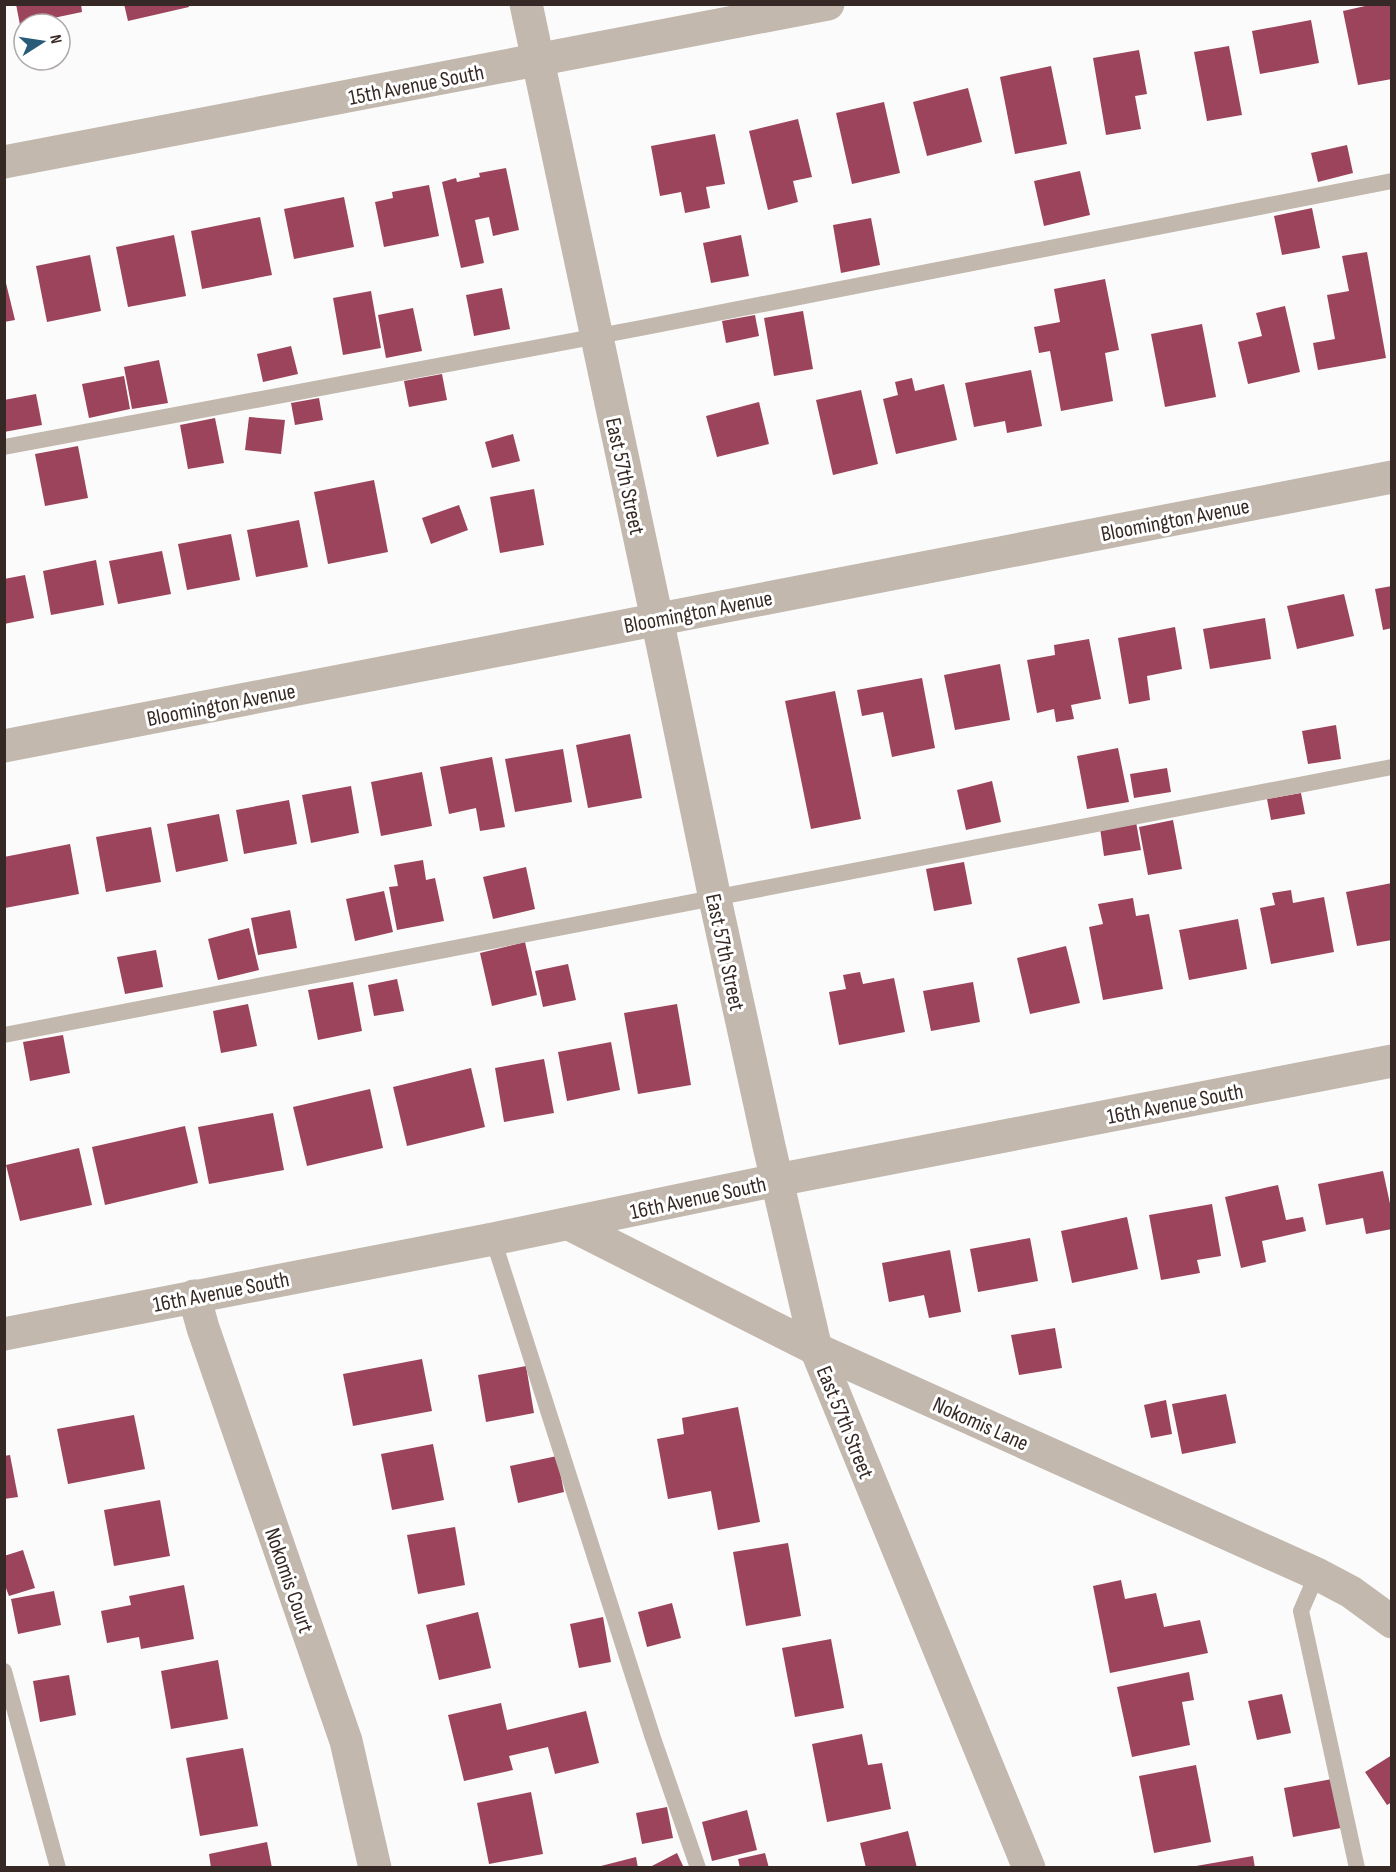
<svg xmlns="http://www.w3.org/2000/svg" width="1396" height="1872" font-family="'Sofia Sans Condensed',sans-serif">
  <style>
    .building { fill: #9b445b }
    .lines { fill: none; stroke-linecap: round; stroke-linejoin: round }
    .service { stroke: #c2b8ad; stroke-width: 16 }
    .minor { stroke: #c2b8ad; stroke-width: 33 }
    .labels { text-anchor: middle; stroke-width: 6; stroke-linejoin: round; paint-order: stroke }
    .street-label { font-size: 22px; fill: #362925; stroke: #fff }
  </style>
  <rect width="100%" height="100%" fill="#fbfbfb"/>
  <g class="building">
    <polygon points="16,4 81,4 82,12 20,25"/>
    <polygon points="124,4 188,4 189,7 128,21"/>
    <polygon points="1374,4 1392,4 1392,79 1358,85 1343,11"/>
    <polygon points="1311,20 1319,63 1260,74 1252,31"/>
    <polygon points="1229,46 1242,115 1207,121 1194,52"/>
    <polygon points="1139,50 1147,94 1135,96 1141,129 1106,135 1093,58"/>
    <polygon points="1051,66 1067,144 1015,154 1000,77"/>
    <polygon points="968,88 982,142 927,156 913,102"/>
    <polygon points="884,102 900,173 852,184 836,113"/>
    <polygon points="798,119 812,177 793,181 798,202 768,210 749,131"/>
    <polygon points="715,134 725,184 706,187 710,208 685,213 681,192 660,196 651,146"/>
    <polygon points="1347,145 1353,173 1318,182 1311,153"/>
    <polygon points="506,168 519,230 493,236 489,217 475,220 484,263 461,268 442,182 456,178 457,182 480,177 479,173"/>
    <polygon points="1080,171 1090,215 1044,226 1034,181"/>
    <polygon points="429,185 439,236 384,247 375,202 393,198 392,192"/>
    <polygon points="344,197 354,247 294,259 284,209"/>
    <polygon points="1312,208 1320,248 1282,255 1274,216"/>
    <polygon points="260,217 272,275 202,289 191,231"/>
    <polygon points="871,218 880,265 841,273 833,225"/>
    <polygon points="174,235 186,296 128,307 116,247"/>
    <polygon points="741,235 749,276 711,283 703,243"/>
    <polygon points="1367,252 1386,358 1318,370 1313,343 1335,339 1327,295 1349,291 1342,256"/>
    <polygon points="90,255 101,311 47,322 36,266"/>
    <polygon points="4,275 15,320 4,322"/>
    <polygon points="1105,279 1119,350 1105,353 1113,401 1061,411 1050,351 1039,353 1034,327 1060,322 1054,289"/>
    <polygon points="502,288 510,329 474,336 466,295"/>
    <polygon points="371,291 381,348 343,355 333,298"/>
    <polygon points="1285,306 1300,372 1248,384 1238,342 1262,336 1256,313"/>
    <polygon points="413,308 422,351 386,358 378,315"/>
    <polygon points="803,311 813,369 774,376 764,318"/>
    <polygon points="755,315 759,336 726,343 722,321"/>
    <polygon points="1202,324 1216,397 1165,407 1151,334"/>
    <polygon points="291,346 298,374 263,382 257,354"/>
    <polygon points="159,360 168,403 132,409 124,367"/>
    <polygon points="1031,370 1042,426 1007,433 1005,421 974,427 965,383"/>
    <polygon points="442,374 447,400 409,407 404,381"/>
    <polygon points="124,376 130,409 89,418 82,384"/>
    <polygon points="912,378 915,391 944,384 957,440 896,454 883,399 898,395 895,382"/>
    <polygon points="861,390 878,464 833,475 816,400"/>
    <polygon points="36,394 42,425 4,432 4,400"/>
    <polygon points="319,398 323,420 295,425 291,403"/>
    <polygon points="759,402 769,444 717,457 706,416"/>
    <polygon points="249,417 285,420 281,454 245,450"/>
    <polygon points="215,418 224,463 188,469 180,425"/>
    <polygon points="513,434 520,461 492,468 485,442"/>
    <polygon points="78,446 88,498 45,506 35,454"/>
    <polygon points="374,480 388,552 328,564 314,492"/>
    <polygon points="534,489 544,545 500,553 490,497"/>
    <polygon points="459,505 468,530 431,544 422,518"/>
    <polygon points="299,520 308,567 256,577 247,530"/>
    <polygon points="231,534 240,580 187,590 178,544"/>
    <polygon points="162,551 171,594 118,604 109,561"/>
    <polygon points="96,560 104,605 51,615 43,571"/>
    <polygon points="25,575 34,618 4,624 4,579"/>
    <polygon points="1392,586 1392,628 1383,630 1375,589"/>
    <polygon points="1344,594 1354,636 1297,649 1287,606"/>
    <polygon points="1265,618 1271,659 1210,669 1203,629"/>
    <polygon points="1175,627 1182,669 1147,676 1150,700 1129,704 1118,638"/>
    <polygon points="1089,639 1101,699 1071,705 1074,719 1056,722 1054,709 1037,713 1027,660 1055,655 1054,645"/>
    <polygon points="1000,664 1010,720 955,730 944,675"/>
    <polygon points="922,678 935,748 892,757 883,712 862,716 857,690"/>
    <polygon points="835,691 861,819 811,829 785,701"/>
    <polygon points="1336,725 1341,759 1308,764 1302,731"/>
    <polygon points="630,734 642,798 588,808 576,745"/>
    <polygon points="1118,748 1129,802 1087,809 1077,756"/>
    <polygon points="563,749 572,802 515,812 505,759"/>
    <polygon points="492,757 505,827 480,831 476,808 449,814 440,767"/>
    <polygon points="1167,768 1171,792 1134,798 1130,774"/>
    <polygon points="422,772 432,826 381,836 371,782"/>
    <polygon points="992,781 1001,822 966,830 957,790"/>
    <polygon points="351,786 359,833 311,843 302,795"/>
    <polygon points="1301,793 1305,814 1271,820 1267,799"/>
    <polygon points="289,800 297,844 244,854 236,810"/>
    <polygon points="219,814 228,861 176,872 167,824"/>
    <polygon points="1173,820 1182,869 1148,875 1139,827"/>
    <polygon points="1136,822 1141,850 1104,856 1100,828"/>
    <polygon points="151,827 161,882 106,892 96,837"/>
    <polygon points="70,844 79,894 5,908 4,857"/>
    <polygon points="423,860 426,880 435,878 444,921 397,930 389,887 398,886 394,865"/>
    <polygon points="964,862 972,904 934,911 926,869"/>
    <polygon points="526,867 535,909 493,919 483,877"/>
    <polygon points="1392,883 1392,940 1357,946 1346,892"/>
    <polygon points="1291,890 1293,903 1324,897 1334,952 1271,964 1260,908 1275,905 1272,893"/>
    <polygon points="384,891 393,932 355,941 346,899"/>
    <polygon points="1133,898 1136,916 1149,914 1163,989 1103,1000 1089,927 1103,924 1098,904"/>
    <polygon points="290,910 297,948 258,955 251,918"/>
    <polygon points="1238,919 1247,969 1189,980 1179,930"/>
    <polygon points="249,928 259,970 218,980 208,939"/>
    <polygon points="525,942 537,995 492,1006 480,953"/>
    <polygon points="1066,946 1080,1003 1030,1014 1017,958"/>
    <polygon points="156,950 163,987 125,994 117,957"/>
    <polygon points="568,964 576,1000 543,1007 535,971"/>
    <polygon points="860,972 863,984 894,978 905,1032 839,1045 829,992 846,989 843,975"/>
    <polygon points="397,979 404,1011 374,1016 368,985"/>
    <polygon points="353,982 362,1031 318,1040 308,990"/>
    <polygon points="973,982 980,1022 931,1031 923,991"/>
    <polygon points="248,1004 257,1046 221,1053 213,1011"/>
    <polygon points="677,1004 691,1085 638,1094 624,1013"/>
    <polygon points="63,1035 70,1073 30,1081 23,1042"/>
    <polygon points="611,1042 620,1090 567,1101 558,1052"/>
    <polygon points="544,1059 554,1113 504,1122 495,1068"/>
    <polygon points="471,1068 485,1127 407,1146 393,1087"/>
    <polygon points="370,1089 383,1148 307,1166 293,1107"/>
    <polygon points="273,1113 284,1170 209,1184 198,1127"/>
    <polygon points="185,1126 198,1183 105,1205 92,1147"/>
    <polygon points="79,1148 92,1205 20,1221 6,1165"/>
    <polygon points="1383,1171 1392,1213 1392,1229 1366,1234 1363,1218 1326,1225 1318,1184"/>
    <polygon points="1278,1185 1286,1220 1303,1217 1306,1231 1262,1241 1266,1262 1241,1268 1225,1197"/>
    <polygon points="1212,1204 1221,1256 1197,1260 1200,1273 1161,1280 1149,1215"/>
    <polygon points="1127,1217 1138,1269 1072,1283 1061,1231"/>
    <polygon points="1030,1238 1038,1281 978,1292 970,1249"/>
    <polygon points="950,1250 961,1312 929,1318 924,1295 889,1302 882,1263"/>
    <polygon points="1055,1328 1062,1368 1019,1375 1011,1335"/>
    <polygon points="422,1359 432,1411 353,1426 343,1374"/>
    <polygon points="526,1366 534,1413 486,1422 478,1375"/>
    <polygon points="1226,1394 1236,1443 1182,1454 1172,1404"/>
    <polygon points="1166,1400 1172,1434 1151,1438 1144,1405"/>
    <polygon points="738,1407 760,1522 718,1530 711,1491 668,1499 657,1439 684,1434 682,1418"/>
    <polygon points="134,1415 145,1469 68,1484 57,1429"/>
    <polygon points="433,1444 444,1500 392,1510 381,1454"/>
    <polygon points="10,1455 18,1497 4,1499 4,1456"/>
    <polygon points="557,1456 564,1492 518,1503 510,1466"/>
    <polygon points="160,1500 170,1556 114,1566 104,1510"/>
    <polygon points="455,1527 465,1585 418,1594 407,1535"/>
    <polygon points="788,1543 801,1616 746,1626 733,1552"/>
    <polygon points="23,1550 35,1588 9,1596 4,1583 4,1556"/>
    <polygon points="1121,1580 1125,1599 1156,1593 1164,1627 1200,1620 1208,1653 1110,1673 1093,1586"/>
    <polygon points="184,1585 194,1639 141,1649 139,1637 107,1643 101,1611 131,1605 129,1596"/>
    <polygon points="54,1591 61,1625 18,1634 11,1599"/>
    <polygon points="672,1603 681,1638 647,1647 638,1612"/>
    <polygon points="478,1612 491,1668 439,1680 426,1625"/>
    <polygon points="603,1617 611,1662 579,1668 570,1624"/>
    <polygon points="831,1639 844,1708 795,1717 782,1648"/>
    <polygon points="218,1660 228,1719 171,1729 161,1671"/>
    <polygon points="1189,1672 1194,1700 1182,1702 1190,1745 1132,1757 1117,1687"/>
    <polygon points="69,1675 76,1715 40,1722 33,1681"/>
    <polygon points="1282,1694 1291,1733 1257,1740 1248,1701"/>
    <polygon points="501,1703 507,1730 586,1711 599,1763 555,1774 548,1747 509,1756 513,1770 464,1781 448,1715"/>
    <polygon points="862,1734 868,1765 882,1763 891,1809 827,1822 812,1744"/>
    <polygon points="243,1748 258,1826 200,1836 186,1758"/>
    <polygon points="1392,1755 1392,1802 1387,1805 1365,1772"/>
    <polygon points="1196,1765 1211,1842 1154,1853 1139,1776"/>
    <polygon points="1332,1779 1341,1828 1293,1837 1284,1788"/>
    <polygon points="531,1792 543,1854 489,1864 477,1803"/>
    <polygon points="667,1807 673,1838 642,1844 636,1813"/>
    <polygon points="747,1810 757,1850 712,1861 702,1822"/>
    <polygon points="908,1831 917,1868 866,1868 860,1843"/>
    <polygon points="267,1842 272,1868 211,1868 209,1854"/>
    <polygon points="677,1853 684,1868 648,1868"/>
    <polygon points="765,1853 769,1868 740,1868 738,1859"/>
    <polygon points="1253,1856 1255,1868 1197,1868 1196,1866"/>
    <polygon points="636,1857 638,1868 597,1868 597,1867"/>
  </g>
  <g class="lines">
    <g class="service">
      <polyline points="4,447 641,328 1392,181"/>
      <polyline points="4,1035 1392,767"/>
      <polyline points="493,1239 653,1738 698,1868"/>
      <polyline points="1317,1574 1301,1611 1357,1868"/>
      <polyline points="4,1671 58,1868"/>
    </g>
    <g class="minor">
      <polyline points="526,4 664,652 715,899 769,1146 816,1349 1029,1868"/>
      <polyline points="4,162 828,4"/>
      <polyline points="4,746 1392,477"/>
      <polyline points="569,1224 816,1349 1317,1574 1351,1592 1392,1622"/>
      <polyline points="194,1296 203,1328 346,1741 375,1868"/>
      <polyline points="4,1334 493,1239 777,1180 1392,1061"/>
    </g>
  </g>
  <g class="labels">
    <g class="street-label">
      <text transform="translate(416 84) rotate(-11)" y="8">15th Avenue South</text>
      <text transform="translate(626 476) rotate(78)" y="8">East 57th Street</text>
      <text transform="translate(1175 519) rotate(-11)" y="8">Bloomington Avenue</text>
      <text transform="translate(698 611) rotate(-11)" y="8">Bloomington Avenue</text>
      <text transform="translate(221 704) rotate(-11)" y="8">Bloomington Avenue</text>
      <text transform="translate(726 952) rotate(78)" y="8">East 57th Street</text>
      <text transform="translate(1175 1103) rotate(-11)" y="8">16th Avenue South</text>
      <text transform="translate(698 1197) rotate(-12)" y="8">16th Avenue South</text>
      <text transform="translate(221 1291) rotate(-11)" y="8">16th Avenue South</text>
      <text transform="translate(846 1422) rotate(68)" y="8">East 57th Street</text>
      <text transform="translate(981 1423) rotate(24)" y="8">Nokomis Lane</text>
      <text transform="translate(290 1580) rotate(71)" y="8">Nokomis Court</text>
    </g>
  </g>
  <rect width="1396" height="1872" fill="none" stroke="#362925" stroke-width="12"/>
  <g transform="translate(42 42) rotate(78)"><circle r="28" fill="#ffffff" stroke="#afa9a8" stroke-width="1.5"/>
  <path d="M0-4.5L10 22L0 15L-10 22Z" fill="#285b78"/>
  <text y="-9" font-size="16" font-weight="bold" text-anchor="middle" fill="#362925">N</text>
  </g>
</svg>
